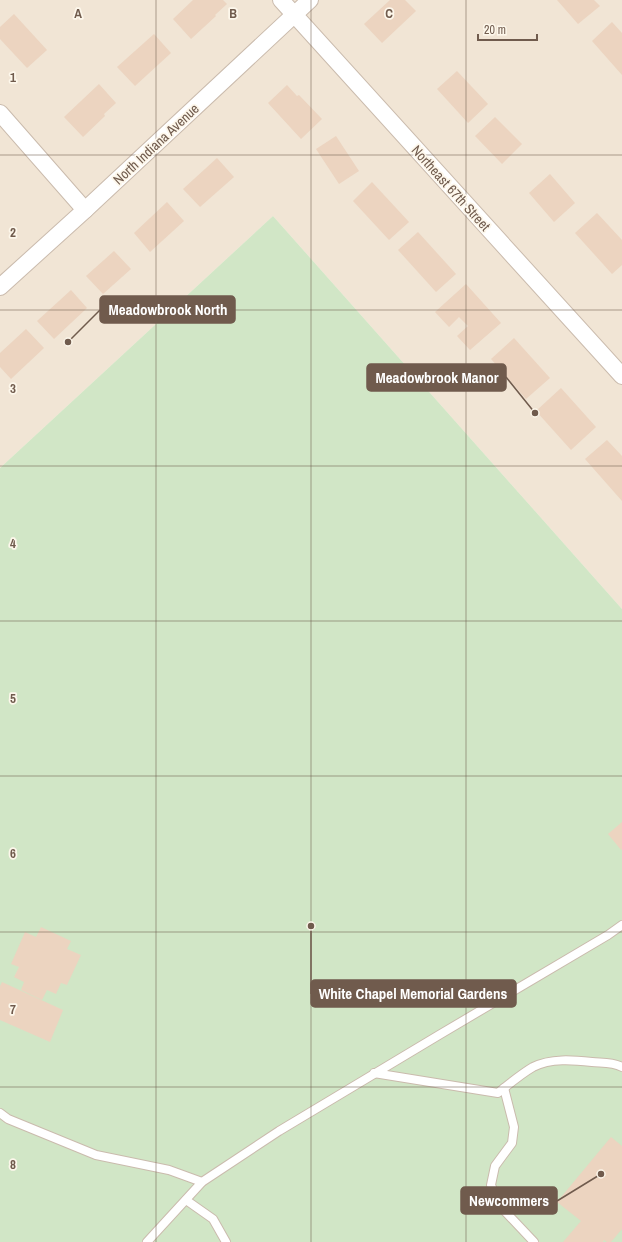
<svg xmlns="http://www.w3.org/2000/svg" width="622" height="1242" font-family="'Archivo Narrow',sans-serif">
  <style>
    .residential { fill: #f1e5d5 }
    .green { fill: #d1e6c6 }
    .building { fill: #ecd4c0 }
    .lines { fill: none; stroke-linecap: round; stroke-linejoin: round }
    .lane-casing { stroke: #cabbad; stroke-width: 10 }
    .street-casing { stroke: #cabbad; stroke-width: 18 }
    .lane { stroke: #fff; stroke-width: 8 }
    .street { stroke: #fff; stroke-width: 16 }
    .grid { fill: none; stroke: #705b4d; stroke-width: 1; stroke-opacity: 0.55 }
    .labels { text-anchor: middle; stroke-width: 3.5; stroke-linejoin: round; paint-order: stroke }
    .street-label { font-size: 14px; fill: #705b4d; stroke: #fdf7eb }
    .grid-label { font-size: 13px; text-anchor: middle; font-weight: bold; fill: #705b4d; stroke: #fdf7eb; stroke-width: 3.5; stroke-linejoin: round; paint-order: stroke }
    .leader { fill: none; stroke: #705b4d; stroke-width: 1.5 }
    .callout-dot { fill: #705b4d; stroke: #fdf7eb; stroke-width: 1.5 }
    .callout { fill: #705b4d; stroke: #705b4d; stroke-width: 1.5 }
    .callout-label { font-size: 15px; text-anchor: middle; font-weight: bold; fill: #fff }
  </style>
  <rect width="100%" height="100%" fill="#faf3e6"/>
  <polygon class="residential" points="0,0 622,0 622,609 273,216 0,468"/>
  <polygon class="green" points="273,216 622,609 622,1242 0,1242 0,468"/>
  <g class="building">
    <polygon points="193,0 223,0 227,4 215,15 216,16 191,39 173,19"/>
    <polygon points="390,0 405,0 416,11 382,43 364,24"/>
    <polygon points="557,0 594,0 600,6 578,24"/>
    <polygon points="14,14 47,50 27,68 0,39 0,27"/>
    <polygon points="612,22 622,33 622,75 592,41"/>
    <polygon points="154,34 171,53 135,86 117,67"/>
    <polygon points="457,71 488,104 468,123 437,89"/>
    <polygon points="99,84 116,103 104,114 105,116 83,137 64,117"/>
    <polygon points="287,85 297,96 299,95 322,119 301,139 268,103"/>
    <polygon points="495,117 522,144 502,164 475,136"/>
    <polygon points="336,136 359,171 339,184 316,149"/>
    <polygon points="217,158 234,177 200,207 183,189"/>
    <polygon points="550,174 575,203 554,222 529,193"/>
    <polygon points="372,182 409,222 389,240 353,201"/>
    <polygon points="167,202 184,221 150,252 134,233"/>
    <polygon points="597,213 622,240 622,265 612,274 575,233"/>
    <polygon points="418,232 456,274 436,292 398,250"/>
    <polygon points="114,251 131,269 103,294 86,276"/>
    <polygon points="466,284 501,323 470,350 457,336 468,326 459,317 449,327 435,312"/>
    <polygon points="71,290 87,308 54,339 37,321"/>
    <polygon points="26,329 44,348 11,379 0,367 0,353"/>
    <polygon points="514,338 550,378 526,399 491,359"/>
    <polygon points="561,388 596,427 571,450 536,411"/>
    <polygon points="607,440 622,456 622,501 585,459"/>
    <polygon points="622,822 622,849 621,850 608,834"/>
    <polygon points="41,927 71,941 67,949 81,955 67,985 61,983 56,994 47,990 42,1000 21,990 24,982 14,977 19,967 11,964 25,932 36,937"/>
    <polygon points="2,982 63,1010 50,1042 0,1020 0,986"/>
    <polygon points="611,1137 622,1146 622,1229 611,1242 607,1242 604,1240 603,1242 563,1242 581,1221 557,1202"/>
  </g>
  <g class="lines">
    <g class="lane-casing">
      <g id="lane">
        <path d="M374,1073L498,1093C509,1084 521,1074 533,1067C551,1058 573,1060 592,1062C602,1063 613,1062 622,1067"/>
        <polyline points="504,1088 514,1127 512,1143 495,1166 491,1185 499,1205 534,1242"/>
        <polyline points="0,1113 8,1119 96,1155 169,1170 202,1182"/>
        <polyline points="186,1200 213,1219 226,1242"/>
        <polyline points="147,1242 202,1182 279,1131 439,1035 608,935 622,925"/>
      </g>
    </g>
    <g class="street-casing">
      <g id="street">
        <polyline points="281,0 622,376"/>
        <polyline points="0,113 85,210"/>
        <polyline points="0,287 85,210 310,0"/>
      </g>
    </g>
    <use href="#lane" class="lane"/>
    <use href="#street" class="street"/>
  </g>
  <path class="grid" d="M156,0V1242M311,0V1242M466,0V1242M0,155H622M0,310H622M0,466H622M0,621H622M0,776H622M0,932H622M0,1087H622"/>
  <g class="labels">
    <g class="street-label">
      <text transform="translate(156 144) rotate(-43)" y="5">North Indiana Avenue</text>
      <text transform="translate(451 188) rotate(48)" y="5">Northeast 67th Street</text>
    </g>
  </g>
  <g class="grid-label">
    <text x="78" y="18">A</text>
    <text x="233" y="18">B</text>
    <text x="389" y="18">C</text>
    <text x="13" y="82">1</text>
    <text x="13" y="237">2</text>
    <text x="13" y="393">3</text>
    <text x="13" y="548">4</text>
    <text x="13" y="703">5</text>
    <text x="13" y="858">6</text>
    <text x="13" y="1014">7</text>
    <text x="13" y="1169">8</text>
  </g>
  <path class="leader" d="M68 342L100 310M535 413L506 377M311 926L311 994M601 1174L557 1201"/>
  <g class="callout-dot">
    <circle cx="68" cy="342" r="4"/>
    <circle cx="535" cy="413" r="4"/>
    <circle cx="311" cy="926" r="4"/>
    <circle cx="601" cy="1174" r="4"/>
  </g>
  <g class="callout">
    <rect x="100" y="296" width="135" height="27" rx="4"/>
    <rect x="367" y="364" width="139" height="27" rx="4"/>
    <rect x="311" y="980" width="205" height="27" rx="4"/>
    <rect x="461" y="1187" width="96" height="27" rx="4"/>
  </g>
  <g class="callout-label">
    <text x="168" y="315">Meadowbrook North</text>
    <text x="437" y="383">Meadowbrook Manor</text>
    <text x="413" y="999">White Chapel Memorial Gardens</text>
    <text x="509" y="1206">Newcommers</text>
  </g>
  <path d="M478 34v6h59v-6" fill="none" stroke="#705b4d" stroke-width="2"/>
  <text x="484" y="34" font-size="12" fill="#705b4d" stroke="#fdf7eb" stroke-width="3" paint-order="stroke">20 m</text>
</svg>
